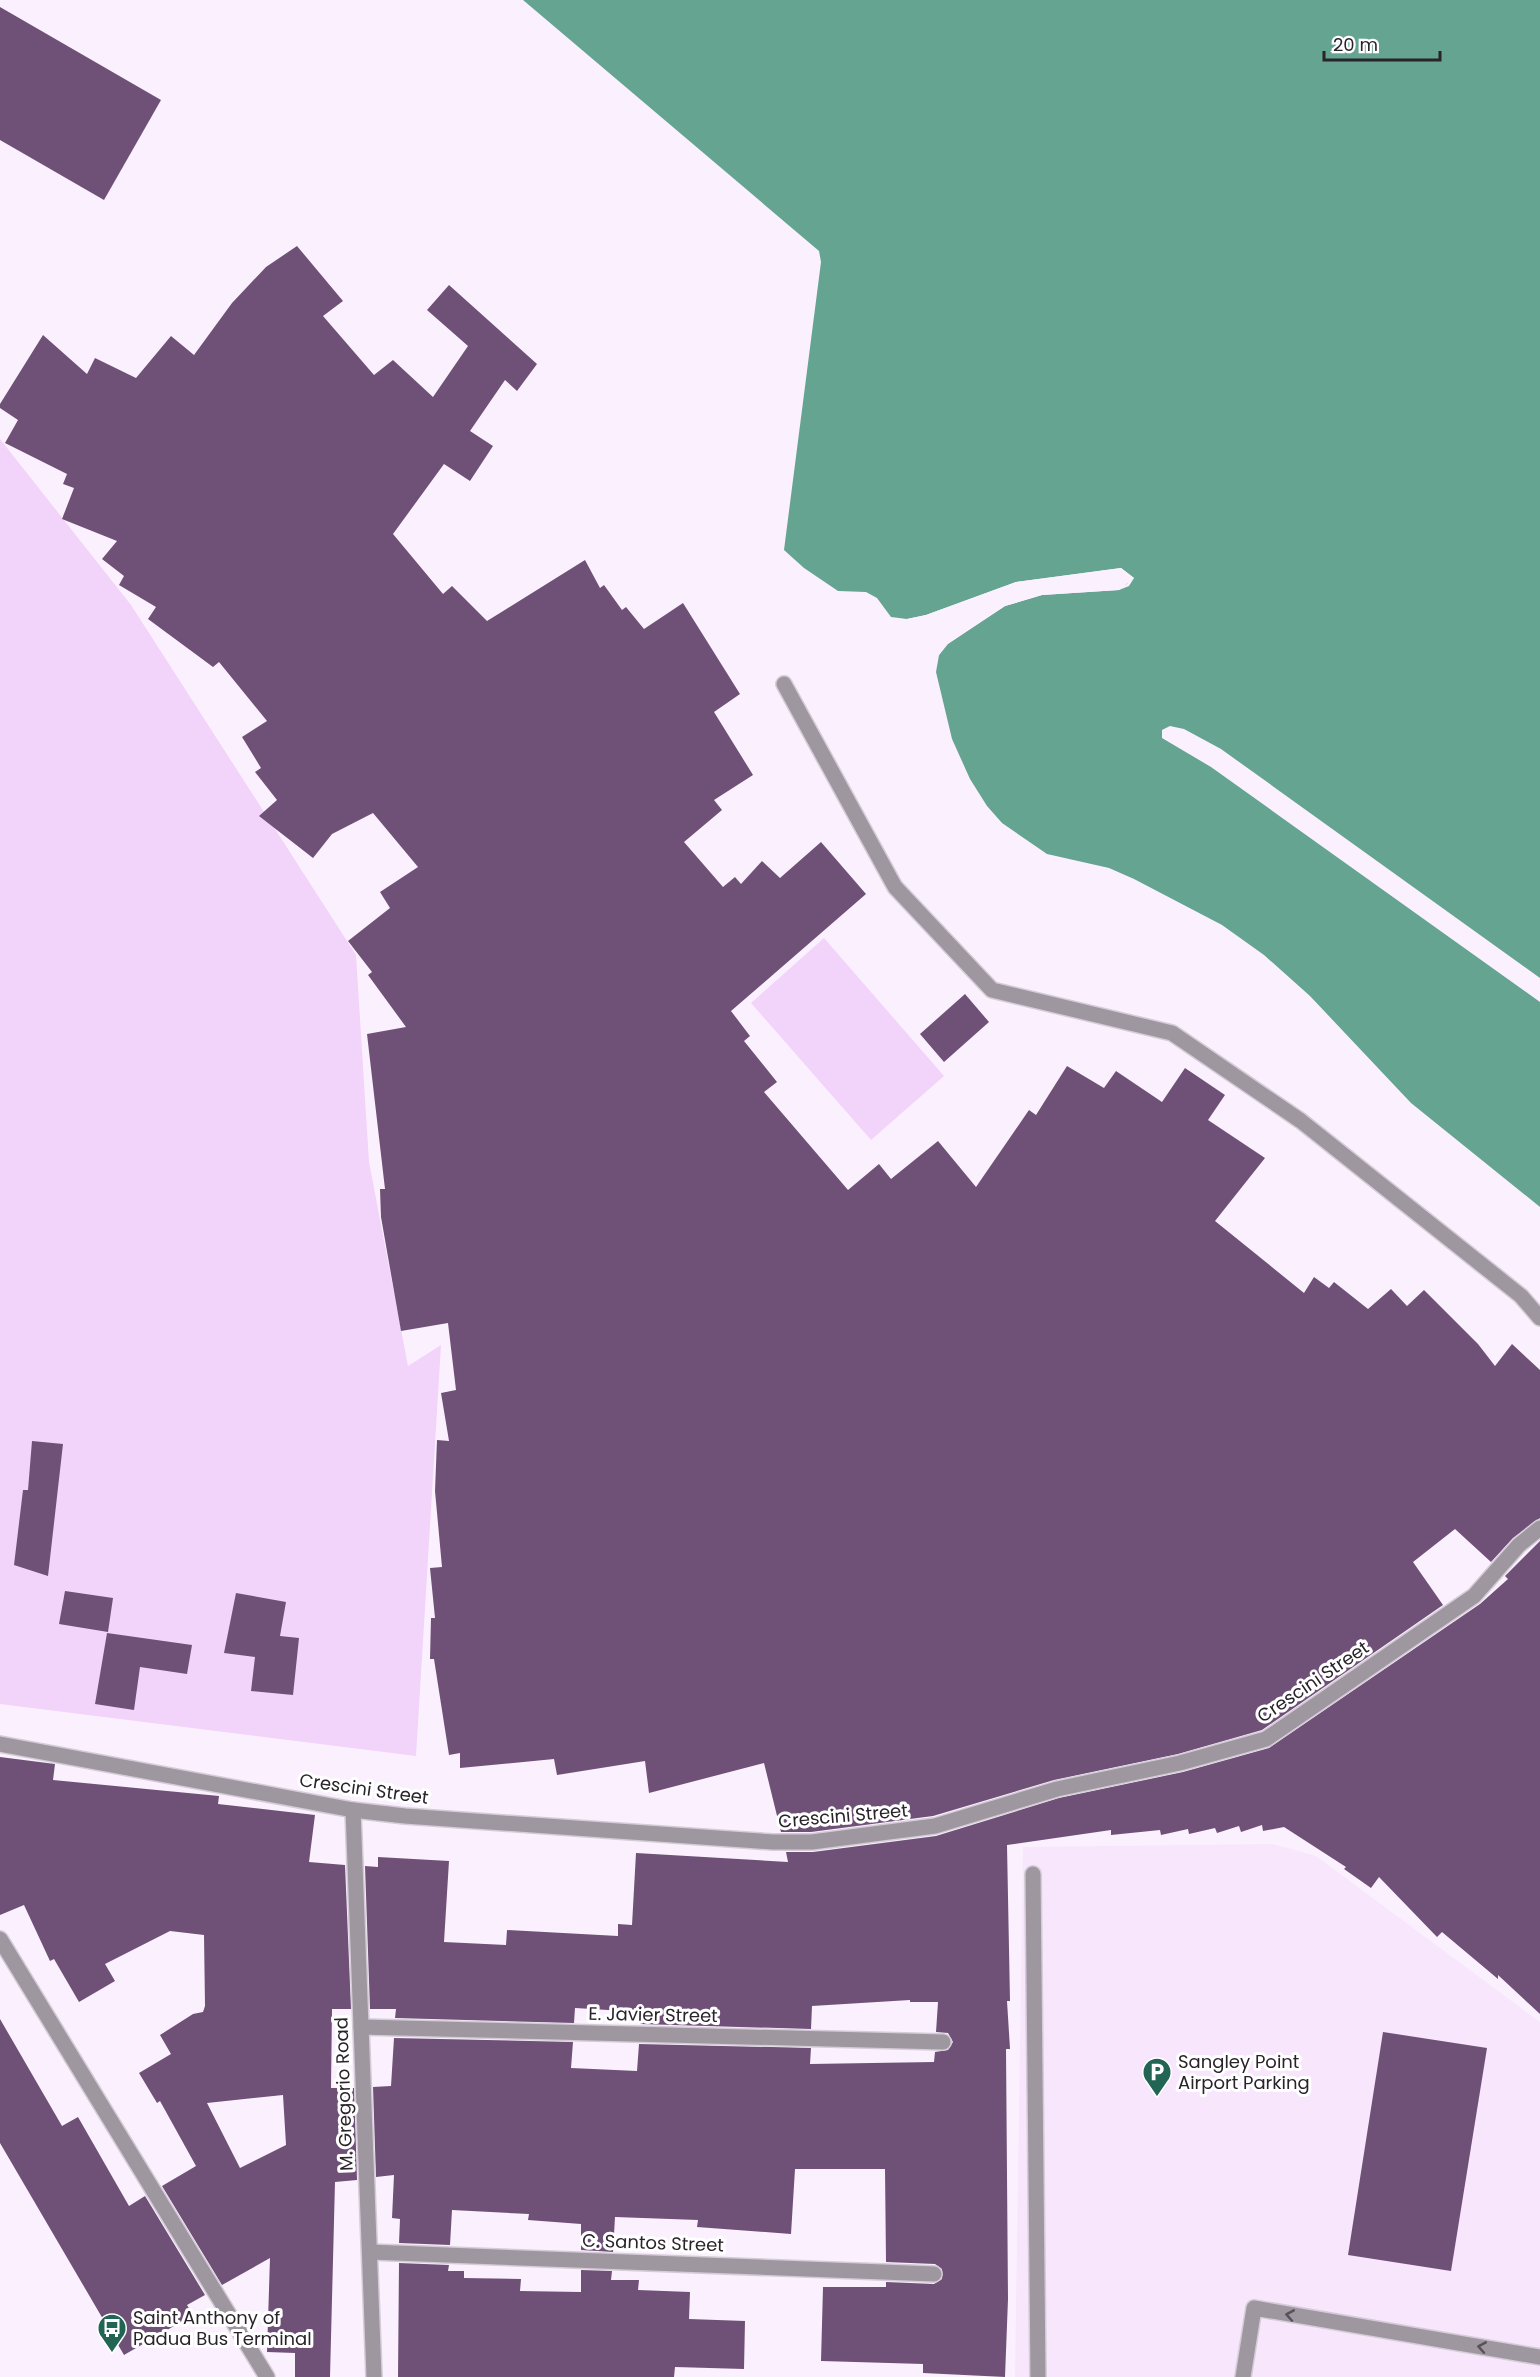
<svg xmlns="http://www.w3.org/2000/svg" width="1540" height="2377" font-family="Poppins,sans-serif">
  <style>
    .built { fill: #f7e6fc }
    .green { fill: #f2d3fa }
    .water { fill: #66a492 }
    .pier { fill: #fbf1fe }
    .building { fill: #6f5177; fill-rule: evenodd }
    .lines { fill: none; stroke-linecap: round; stroke-linejoin: round }
    .minor-casing { stroke: #d5ccd8; stroke-width: 18 }
    .minor { stroke: #9e97a0; stroke-width: 15 }
    .oneway { stroke: #585159 }
    .labels { text-anchor: middle; stroke-width: 6; stroke-linejoin: round; paint-order: stroke }
    .street-label { font-size: 18px; fill: #29232a; stroke: #fff }
    .poi-label { font-size: 18px; fill: #29232a; stroke: #fff; text-anchor: start }
  </style>
  <rect width="100%" height="100%" fill="#fbf1fe"/>
  <polygon class="built" points="1273,1844 1316,1856 1540,2022 1540,2377 1015,2377 1023,1847"/>
  <g class="green">
    <polygon points="0,439 131,605 356,955 369,1162 408,1366 441,1345 416,1756 0,1704"/>
    <polygon points="824,938 944,1076 871,1140 751,1003"/>
  </g>
  <polygon class="water" points="523,0 1540,0 1540,1207 1411,1103 1310,996 1264,955 1222,925 1134,879 1109,868 1047,854 1002,823 987,806 970,779 952,739 936,672 939,655 947,644 1005,606 1042,595 1119,590 1134,578 1121,568 1016,582 926,615 907,619 891,617 877,598 866,592 838,591 804,568 784,550 821,262 819,251"/>
  <g class="pier">
    <polygon points="1121,568 1134,578 1129,586 1119,590 1042,595 1005,606 948,644 939,655 937,653 946,642 1004,604 1041,592 1119,587 1127,584 1130,578 1120,571 1040,580 1017,585 927,618 910,621 907,619 926,615 1016,582"/>
    <polygon points="1170,726 1184,729 1221,749 1540,978 1540,1002 1211,767 1162,738 1162,730"/>
  </g>
  <g class="building">
    <polygon points="0,7 161,100 104,200 0,140"/>
    <polygon points="297,246 343,301 323,316 374,375 393,360 433,397 468,346 427,310 449,285 537,364 517,391 505,380 470,431 493,446 470,481 444,464 393,534 443,594 452,586 487,621 585,560 600,588 604,585 622,610 626,607 644,629 683,603 740,694 714,712 753,775 714,800 722,810 684,842 723,887 735,877 741,884 762,861 780,878 821,842 866,894 731,1011 750,1036 744,1041 777,1082 764,1092 848,1190 879,1164 891,1179 938,1141 976,1187 1029,1110 1036,1115 1067,1066 1104,1088 1116,1071 1162,1102 1185,1068 1225,1095 1208,1120 1265,1158 1215,1221 1304,1293 1314,1277 1329,1288 1334,1282 1368,1309 1391,1289 1407,1306 1424,1290 1478,1344 1495,1366 1512,1344 1540,1370 1540,1518 1513,1538 1491,1562 1455,1529 1413,1562 1443,1605 1262,1730 1178,1754 1054,1780 933,1816 811,1832 781,1832 764,1763 649,1793 645,1761 557,1775 554,1759 460,1768 460,1753 449,1755 434,1659 430,1659 431,1618 435,1618 430,1568 442,1567 435,1491 437,1440 449,1441 441,1393 456,1390 448,1323 401,1331 381,1217 380,1189 385,1189 367,1034 406,1027 368,975 372,972 348,941 390,908 380,892 418,867 373,813 332,834 313,858 259,816 277,800 255,772 261,768 242,737 267,721 219,662 213,667 148,619 156,607 119,585 124,576 102,559 117,541 62,519 74,488 63,484 67,474 5,443 18,420 0,408 0,404 43,335 87,374 95,358 136,378 171,336 194,355 232,303 266,267"/>
    <polygon points="965,994 989,1022 944,1062 920,1034"/>
    <polygon points="32,1441 63,1444 48,1576 14,1565 23,1490 28,1490"/>
    <polygon points="1540,1541 1540,2014 1498,1975 1498,1979 1442,1932 1437,1937 1379,1877 1371,1888 1344,1869 1346,1867 1284,1827 1263,1831 1262,1825 1241,1832 1239,1826 1217,1833 1215,1828 1189,1834 1188,1829 1161,1835 1160,1830 1111,1835 1111,1830 1007,1845 1010,2001 1007,2001 1010,2049 1006,2049 1008,2299 1005,2377 923,2373 923,2364 821,2361 823,2287 886,2287 886,2282 934,2284 942,2279 942,2269 935,2264 886,2262 885,2169 795,2169 791,2234 697,2227 698,2220 615,2217 613,2252 581,2250 581,2224 528,2220 529,2214 452,2210 450,2245 399,2243 400,2219 392,2218 394,2175 376,2177 373,2087 391,2086 394,2038 573,2042 571,2068 637,2071 639,2044 811,2048 810,2064 934,2062 935,2052 948,2050 953,2042 948,2033 936,2032 938,2002 910,2002 910,2000 812,2006 811,2029 640,2024 641,2012 575,2008 574,2023 395,2018 396,2009 370,2009 365,1866 378,1867 378,1857 449,1861 444,1942 506,1945 507,1930 618,1936 618,1924 632,1925 636,1853 788,1862 786,1852 813,1852 936,1836 1059,1798 1183,1772 1269,1748 1480,1604 1508,1579 1505,1576"/>
    <polygon points="65,1591 113,1598 108,1632 59,1624"/>
    <polygon points="236,1593 286,1602 280,1636 299,1638 293,1695 251,1691 255,1657 224,1653"/>
    <polygon points="107,1633 192,1645 187,1674 140,1667 134,1710 95,1704"/>
    <path d="M0,1757L55,1764L53,1780L219,1796L218,1804L315,1815L309,1862L345,1865L351,2009H332L331,2088H354L357,2180L335,2182L330,2377H295V2353L267,2352L270,2258L222,2285L162,2186L196,2166L160,2101L157,2103L139,2073L171,2054L160,2035L193,2014L203,2012L205,2006L204,1935L170,1931L105,1964L115,1981L79,2002L54,1959L50,1961L24,1905L0,1915ZM283,2095L286,2145L240,2168L207,2103Z"/>
    <polygon points="0,2019 62,2126 78,2117 129,2206 145,2196 205,2295 187,2305 193,2315 124,2355 0,2143"/>
    <polygon points="1383,2032 1487,2048 1451,2271 1348,2255"/>
    <polygon points="399,2263 449,2265 448,2271 464,2271 464,2278 521,2279 520,2291 581,2292 581,2270 612,2271 611,2280 639,2280 638,2290 690,2292 689,2319 745,2321 744,2369 675,2367 674,2377 398,2377"/>
  </g>
  <g class="lines">
    <g class="minor-casing">
      <g id="minor">
        <polyline points="784,684 895,887 992,990 1172,1033 1301,1121 1521,1296 1540,1318"/>
        <polyline points="0,1744 353,1810 405,1816 773,1842 812,1842 935,1826 1057,1789 1180,1763 1266,1739 1474,1596 1519,1545 1540,1528"/>
        <polyline points="353,1810 374,2377"/>
        <polyline points="1033,1874 1038,2377"/>
        <polyline points="0,1939 267,2377"/>
        <polyline points="361,2027 943,2042"/>
        <polyline points="370,2252 934,2274"/>
        <polyline points="1243,2377 1254,2308 1540,2357"/>
      </g>
    </g>
    <use href="#minor" class="minor"/>
  </g>
  <defs><path id="oneway-chevron" d="M-2-3.5L2.5 0L-2 3.5" fill="none" stroke-width="1.6" stroke-linecap="round" stroke-linejoin="round" transform="scale(1.5)"/></defs>
  <g class="oneway">
    <use href="#oneway-chevron" transform="translate(1290 2315) rotate(-170)"/>
    <use href="#oneway-chevron" transform="translate(1482 2347) rotate(-170)"/>
  </g>
  <defs>
    <g id="parking-pin" transform="scale(1.5)"><path d="M0 17L-7.5 6A9.5 9.5 0 1 1 7.5 6Z" fill="#236555" stroke="#fff"/><path d="M-3.5-5.5H1a3.5 3.5 0 0 1 0 7H-1V5.5H-3.5ZM-1-3.4V-.6H.8a1.4 1.4 0 0 0 0-2.8Z" fill="#fff"/></g>
    <g id="bus-pin" transform="scale(1.5)"><path d="M0 17L-7.5 6A9.5 9.5 0 1 1 7.5 6Z" fill="#236555" stroke="#fff"/><path d="M-5-6H5V4H4V6H2V4H-2V6H-4V4H-5ZM-3.5-4V0h7V-4ZM-3.5 1.2v1.5H-2V1.2ZM2 1.2v1.5H3.5V1.2Z" fill="#fff"/></g>
  </defs>
  <g fill-rule="evenodd">
    <use href="#parking-pin" x="1157" y="2072"/>
    <use href="#bus-pin" x="112" y="2328"/>
  </g>
  <g class="labels">
    <g class="street-label">
      <text transform="translate(1313 1682) rotate(-34)" y="6">Crescini Street</text>
      <text transform="translate(364 1789) rotate(8)" y="6">Crescini Street</text>
      <text transform="translate(843 1816) rotate(-5)" y="6">Crescini Street</text>
      <text transform="translate(653 2015) rotate(1)" y="6">E. Javier Street</text>
      <text transform="translate(344 2094) rotate(-92)" y="6">M. Gregorio Road</text>
      <text transform="translate(653 2243) rotate(2)" y="6">C. Santos Street</text>
    </g>
    <g class="poi-label">
      <text x="1178" y="2068">Sangley Point<tspan x="1178" dy="21">Airport Parking</tspan></text>
      <text x="133" y="2324">Saint Anthony of<tspan x="133" dy="21">Padua Bus Terminal</tspan></text>
    </g>
  </g>
  <path d="M1324 51v9h116v-9" fill="none" stroke="#29232a" stroke-width="3"/>
  <text x="1333" y="51" font-size="18" fill="#29232a" stroke="#ffffff" stroke-width="4.5" paint-order="stroke">20 m</text>
</svg>
